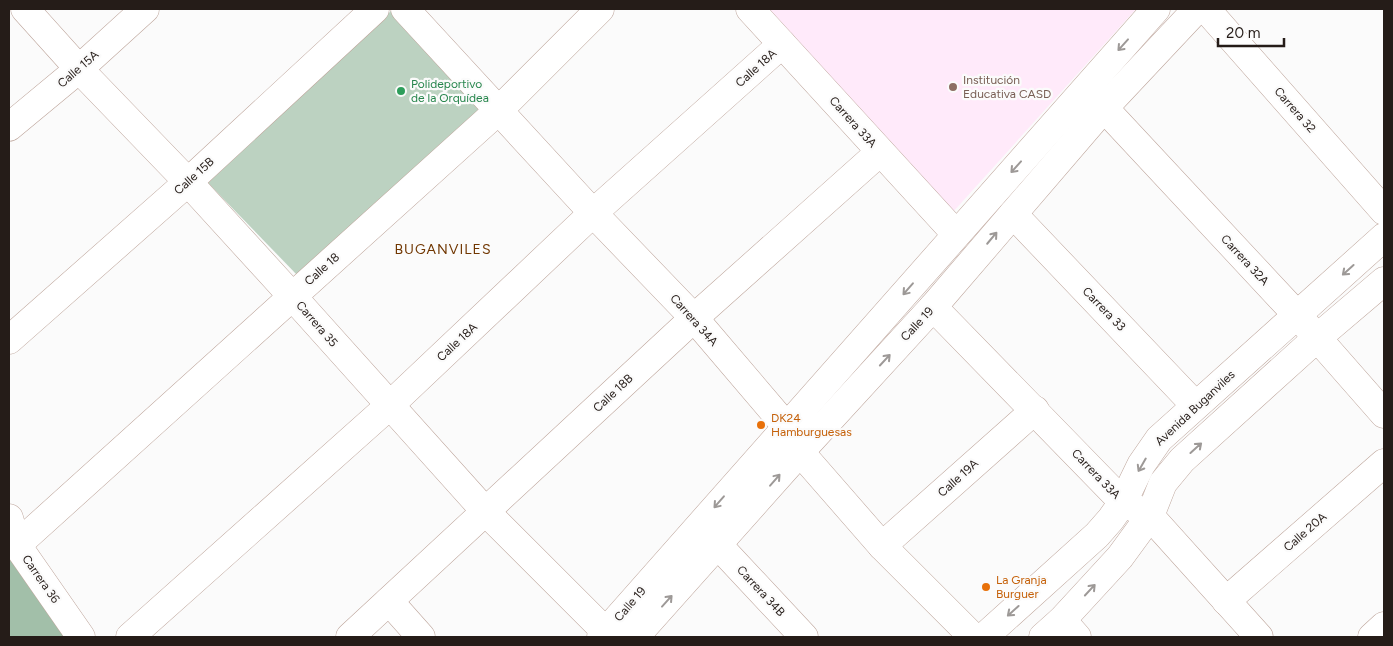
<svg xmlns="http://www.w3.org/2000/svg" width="1393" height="646" font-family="Figtree,sans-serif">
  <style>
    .education { fill: #ffeafa }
    .green { fill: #bcd2c1 }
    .forest { fill: #a2bfa9 }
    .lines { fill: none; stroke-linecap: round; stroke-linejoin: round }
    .minor-casing { stroke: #bda49a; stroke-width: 29 }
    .major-casing { stroke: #bda49a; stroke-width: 29 }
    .minor { stroke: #fff; stroke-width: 28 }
    .major { stroke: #fff; stroke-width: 28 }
    .oneway { stroke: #9d9997 }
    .education-dot { fill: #8d6e63; stroke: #fbfbfb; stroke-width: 2 }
    .leisure-dot { fill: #2e9e5b; stroke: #fbfbfb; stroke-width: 2 }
    .food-dot { fill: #e8710a; stroke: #fbfbfb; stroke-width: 2 }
    .labels { text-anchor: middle; stroke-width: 4.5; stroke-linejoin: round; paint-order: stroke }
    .street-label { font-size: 12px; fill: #251c18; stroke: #fbfbfb }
    .education-label { font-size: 12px; fill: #785e54; stroke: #fbfbfb; text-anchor: start }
    .leisure-label { font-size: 12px; fill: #27864d; stroke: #fbfbfb; text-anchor: start }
    .food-label { font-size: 12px; fill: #c56008; stroke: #fbfbfb; text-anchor: start }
    .neighbourhood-label { font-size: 14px; letter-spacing: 1px; fill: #703600; stroke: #fbfbfb }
  </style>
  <rect width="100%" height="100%" fill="#fbfbfb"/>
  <polygon class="education" points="769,9 1136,9 953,212"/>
  <polygon class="green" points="393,9 487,108 299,277 208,183"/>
  <polygon class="forest" points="9,558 64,637 9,637"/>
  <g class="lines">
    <g class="minor-casing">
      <g id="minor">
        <polyline points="25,9 79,69 188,182 292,296 486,512 611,637"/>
        <polyline points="405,9 593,213 694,318 786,426 800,452 882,546 973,637"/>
        <polyline points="750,9 956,234"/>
        <polyline points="1206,9 1384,211"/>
        <polyline points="1104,108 1298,316 1384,414"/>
        <polyline points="9,127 79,69 145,9"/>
        <polyline points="1013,214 1195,405"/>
        <polyline points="933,307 1123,502 1150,516 1259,637"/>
        <polyline points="9,340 188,182 375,9"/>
        <polyline points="9,518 17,545 81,637"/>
        <polyline points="17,545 499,110 600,9"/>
        <polyline points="718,545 804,637"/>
        <polyline points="882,546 1035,410"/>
        <polyline points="389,601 421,637"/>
        <polyline points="1226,601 1384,463"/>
        <polyline points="1062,620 1077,637"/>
        <polyline points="130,637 389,406 593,213 782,44"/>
        <polyline points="350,637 694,318 880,152"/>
        <polyline points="601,637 1156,9"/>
        <polyline points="635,637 800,452 933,307 1104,108 1197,9"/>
        <polyline points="1372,637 1384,626"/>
      </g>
    </g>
    <g class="major-casing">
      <g id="major">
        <polyline points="984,637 1097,535 1111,519 1123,502 1141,465 1159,439 1384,237"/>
        <polyline points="1043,637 1062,620 1120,557 1150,516 1163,483 1182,460 1317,338 1384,281"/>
      </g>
    </g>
    <use href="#minor" class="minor"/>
    <use href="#major" class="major"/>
  </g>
  <defs><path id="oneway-shaft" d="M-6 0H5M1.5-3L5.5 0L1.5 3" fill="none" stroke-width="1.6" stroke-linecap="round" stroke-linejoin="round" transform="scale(1.25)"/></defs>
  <g class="oneway">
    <use href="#oneway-shaft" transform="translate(1123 45) rotate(132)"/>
    <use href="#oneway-shaft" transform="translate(1016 167) rotate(132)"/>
    <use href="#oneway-shaft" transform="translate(992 238) rotate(-50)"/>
    <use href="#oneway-shaft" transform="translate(1348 270) rotate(138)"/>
    <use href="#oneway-shaft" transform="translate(908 289) rotate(131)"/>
    <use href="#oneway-shaft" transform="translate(885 360) rotate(-47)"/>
    <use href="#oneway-shaft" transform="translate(1196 448) rotate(-42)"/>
    <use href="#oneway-shaft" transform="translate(1142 465) rotate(120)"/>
    <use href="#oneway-shaft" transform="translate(775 480) rotate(-49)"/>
    <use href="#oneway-shaft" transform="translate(719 502) rotate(131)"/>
    <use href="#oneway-shaft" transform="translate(1090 590) rotate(-47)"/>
    <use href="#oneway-shaft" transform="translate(667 601) rotate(-48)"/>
    <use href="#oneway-shaft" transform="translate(1013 611) rotate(138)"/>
  </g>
  <circle class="education-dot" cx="953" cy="87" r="5"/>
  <circle class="leisure-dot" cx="401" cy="91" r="5"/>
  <g class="food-dot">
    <circle cx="761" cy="425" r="5"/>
    <circle cx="986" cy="587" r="5"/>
  </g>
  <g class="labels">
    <g class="street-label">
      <text transform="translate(756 68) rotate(-42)" y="4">Calle 18A</text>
      <text transform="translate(78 69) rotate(-41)" y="4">Calle 15A</text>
      <text transform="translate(1295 110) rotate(49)" y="4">Carrera 32</text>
      <text transform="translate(853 122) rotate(48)" y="4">Carrera 33A</text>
      <text transform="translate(194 176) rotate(-42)" y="4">Calle 15B</text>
      <text transform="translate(1245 260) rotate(47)" y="4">Carrera 32A</text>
      <text transform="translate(322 269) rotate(-42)" y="4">Calle 18</text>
      <text transform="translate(1104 309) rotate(46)" y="4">Carrera 33</text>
      <text transform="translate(694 320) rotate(48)" y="4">Carrera 34A</text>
      <text transform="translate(317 324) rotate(49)" y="4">Carrera 35</text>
      <text transform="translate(917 324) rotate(-47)" y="4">Calle 19</text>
      <text transform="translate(457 342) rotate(-43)" y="4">Calle 18A</text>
      <text transform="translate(613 393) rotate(-43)" y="4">Calle 18B</text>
      <text transform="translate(1195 408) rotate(-43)" y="4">Avenida Buganviles</text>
      <text transform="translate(1096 474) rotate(46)" y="4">Carrera 33A</text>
      <text transform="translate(958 478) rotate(-42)" y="4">Calle 19A</text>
      <text transform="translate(1305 532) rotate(-41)" y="4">Calle 20A</text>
      <text transform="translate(41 579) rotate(55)" y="4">Carrera 36</text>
      <text transform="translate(761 591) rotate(47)" y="4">Carrera 34B</text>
      <text transform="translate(630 604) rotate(-49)" y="4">Calle 19</text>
    </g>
    <g class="education-label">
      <text x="963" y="84">Institución<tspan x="963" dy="14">Educativa CASD</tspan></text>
    </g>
    <g class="leisure-label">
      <text x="411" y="88">Polideportivo<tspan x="411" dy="14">de la Orquídea</tspan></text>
    </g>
    <g class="food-label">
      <text x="771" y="422">DK24<tspan x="771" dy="14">Hamburguesas</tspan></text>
      <text x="996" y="584">La Granja<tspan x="996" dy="14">Burguer</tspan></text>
    </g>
    <g class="neighbourhood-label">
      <text x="443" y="254">BUGANVILES</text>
    </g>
  </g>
  <rect width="1393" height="646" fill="none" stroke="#251c18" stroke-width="20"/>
  <path d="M1218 38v8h66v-8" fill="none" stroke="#251c18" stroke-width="2.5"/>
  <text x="1226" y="38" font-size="15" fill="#251c18" stroke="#fbfbfb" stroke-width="4" paint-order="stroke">20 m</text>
</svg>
